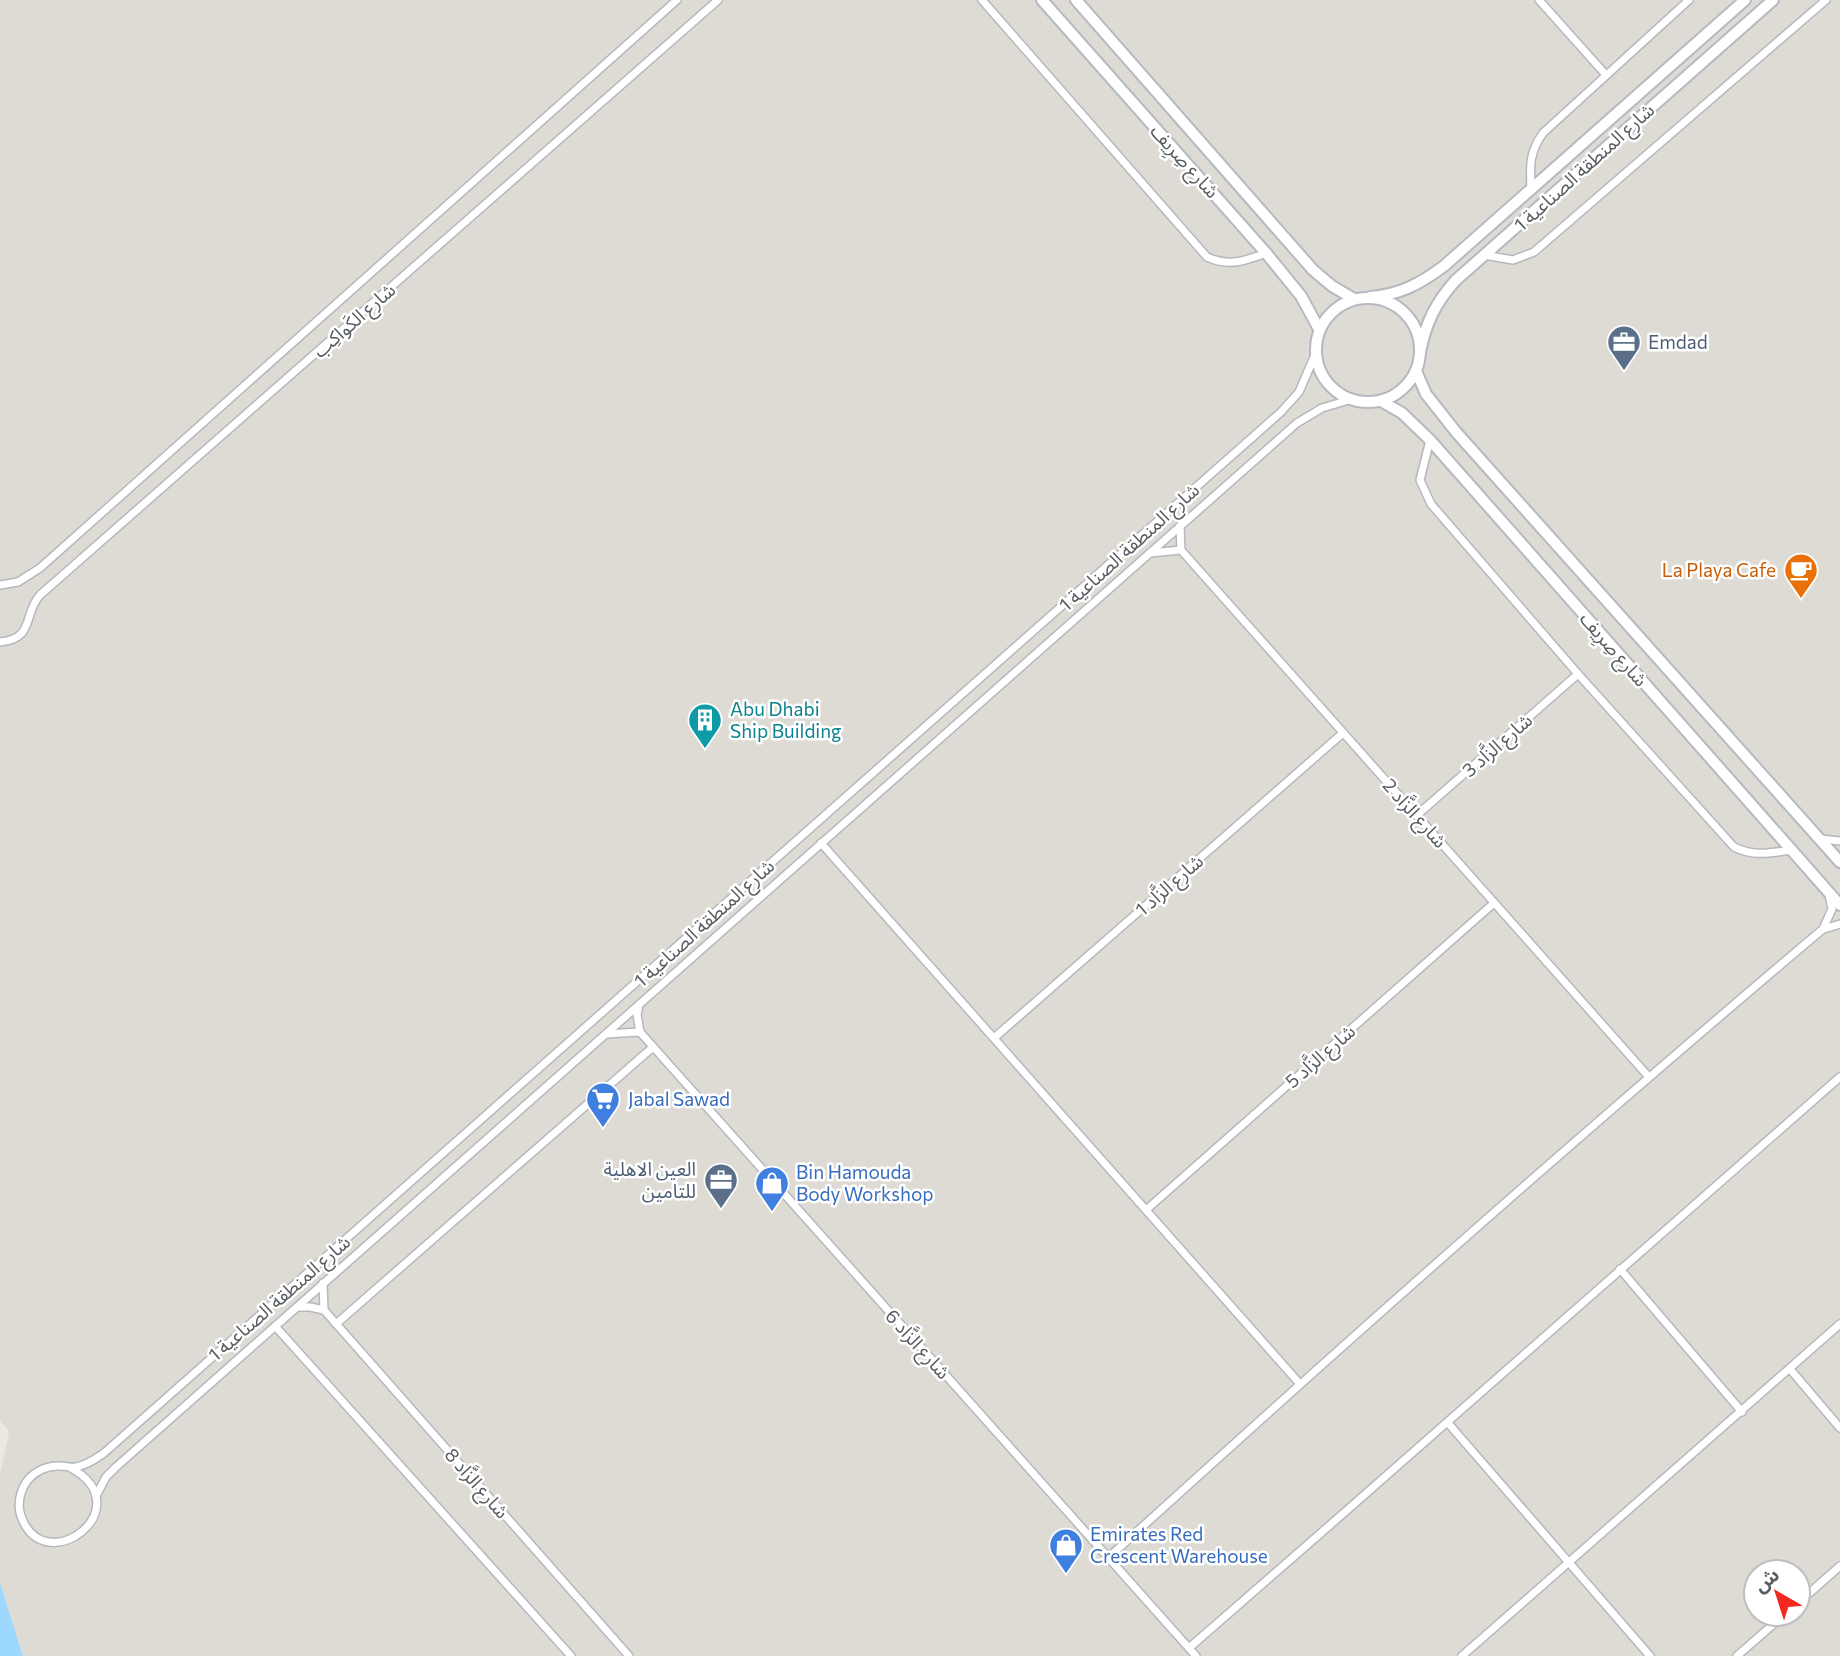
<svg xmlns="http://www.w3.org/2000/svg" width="1840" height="1656" font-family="Commissioner,'Noto Sans Arabic',sans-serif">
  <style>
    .industrial { fill: #dddbd4; fill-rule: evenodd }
    .water { fill: #9dd8ff }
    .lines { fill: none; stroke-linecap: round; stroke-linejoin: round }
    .street-casing { stroke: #b5b8bd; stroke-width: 10 }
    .secondary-casing { stroke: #b5bac0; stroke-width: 14 }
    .street { stroke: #fff; stroke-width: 7 }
    .secondary { stroke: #fff; stroke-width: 10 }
    .labels { text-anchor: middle; stroke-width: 5; stroke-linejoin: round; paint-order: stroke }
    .street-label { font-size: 19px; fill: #585d62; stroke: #fff }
    .service-label { font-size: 19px; fill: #4e5e75; stroke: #fff; text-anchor: start }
    .food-label { font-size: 19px; fill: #c56008; stroke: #fff; text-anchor: end }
    .culture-label { font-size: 19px; fill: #0d838f; stroke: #fff; text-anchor: start }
    .shop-label { font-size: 19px; fill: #366cbe; stroke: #fff; text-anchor: start }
  </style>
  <rect width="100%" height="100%" fill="#ede9df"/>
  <path class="industrial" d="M0,0H1840V1656H23L0,1583V1474L9,1434L8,1430L0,1420ZM1756,1572H1798V1614H1756Z"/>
  <polygon class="water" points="0,1583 23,1656 0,1656"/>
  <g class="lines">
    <g class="street-casing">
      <g id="street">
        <path d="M982,0L1207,257C1229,267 1245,261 1266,253"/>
        <polyline points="1539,0 1606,75"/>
        <path d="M1531,189C1530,165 1529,153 1543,133L1689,0"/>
        <polyline points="1484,255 1513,260 1534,252 1826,0"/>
        <path d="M1430,440L1420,480L1431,504L1578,674L1734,847C1754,857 1770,853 1791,850"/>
        <polyline points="1180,526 1181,550 1648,1076"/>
        <polyline points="1150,553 1181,550"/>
        <polyline points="0,585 18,582 40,568 677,0"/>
        <path d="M0,642C35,639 23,614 40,595L718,0"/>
        <polyline points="1417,815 1578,674"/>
        <polyline points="1820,839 1840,841"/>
        <polyline points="821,843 1300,1384"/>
        <polyline points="1824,929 1840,924"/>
        <polyline points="639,1005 637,1015 640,1032 1196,1656"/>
        <polyline points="606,1034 640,1032"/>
        <polyline points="994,1038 1343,733"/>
        <polyline points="1146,1210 1494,903"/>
        <polyline points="1620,1269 1742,1412"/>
        <polyline points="323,1283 324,1310 629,1656"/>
        <polyline points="297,1307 310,1307 324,1310"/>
        <polyline points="336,1324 653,1047"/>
        <polyline points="275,1326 571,1656"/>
        <polyline points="1790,1369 1840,1428"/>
        <polyline points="1448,1423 1650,1656"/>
        <path d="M71,1468C143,1508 44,1582 21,1516C17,1505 20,1491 27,1481C35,1471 48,1465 60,1466C66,1466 70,1468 76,1467C87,1465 95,1459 104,1453L1281,412L1299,392L1315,355"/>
        <polyline points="96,1496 106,1477 116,1467 1297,423 1322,408 1349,400"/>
        <path d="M1108,1558C1343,1344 1580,1134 1823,929L1832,909L1829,894"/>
        <polyline points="1798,1603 1840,1566"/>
        <path d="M1189,1648C1407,1459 1622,1267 1840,1077"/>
        <polyline points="1462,1656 1840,1324"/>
        <polyline points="1737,1656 1785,1614"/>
      </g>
    </g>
    <g class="secondary-casing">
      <g id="secondary">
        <polyline points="1042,0 1266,253 1301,296 1319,329"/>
        <polyline points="1076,0 1313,270 1332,286 1354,299"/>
        <path d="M1370,297C1399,295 1420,284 1444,266L1745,0"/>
        <circle cx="1368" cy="350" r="52"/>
        <path d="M1420,352C1426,322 1436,302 1456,280L1773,0"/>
        <polyline points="1416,371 1426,394 1456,432 1840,862"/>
        <polyline points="1381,401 1402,413 1430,440 1840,905"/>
      </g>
    </g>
    <use href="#street" class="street"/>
    <use href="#secondary" class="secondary"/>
  </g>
  <defs>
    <g id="office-pin" transform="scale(1.75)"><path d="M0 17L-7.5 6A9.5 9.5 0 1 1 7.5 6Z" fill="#5c6f8a" stroke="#fff"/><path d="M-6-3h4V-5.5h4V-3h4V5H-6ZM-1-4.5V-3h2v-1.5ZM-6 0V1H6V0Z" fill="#fff"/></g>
    <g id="cafe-pin" transform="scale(1.75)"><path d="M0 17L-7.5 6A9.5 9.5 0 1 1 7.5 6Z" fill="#e8710a" stroke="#fff"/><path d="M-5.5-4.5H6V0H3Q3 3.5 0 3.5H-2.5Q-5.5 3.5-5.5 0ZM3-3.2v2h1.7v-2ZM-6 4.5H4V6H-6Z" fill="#fff"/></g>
    <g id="building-pin" transform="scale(1.75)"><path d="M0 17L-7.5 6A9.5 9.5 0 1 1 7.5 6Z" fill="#0f9aa8" stroke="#fff"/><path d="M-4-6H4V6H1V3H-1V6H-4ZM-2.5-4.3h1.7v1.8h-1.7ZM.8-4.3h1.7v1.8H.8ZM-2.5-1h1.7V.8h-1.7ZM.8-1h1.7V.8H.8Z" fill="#fff"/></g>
    <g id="supermarket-pin" transform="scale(1.75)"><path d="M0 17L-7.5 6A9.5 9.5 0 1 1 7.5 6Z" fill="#3f7fe0" stroke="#fff"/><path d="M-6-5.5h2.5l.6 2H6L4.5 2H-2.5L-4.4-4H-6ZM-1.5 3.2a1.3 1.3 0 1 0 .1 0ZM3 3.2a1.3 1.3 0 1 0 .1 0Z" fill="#fff"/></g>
    <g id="shop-pin" transform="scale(1.75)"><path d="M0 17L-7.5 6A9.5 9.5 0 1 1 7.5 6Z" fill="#3f7fe0" stroke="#fff"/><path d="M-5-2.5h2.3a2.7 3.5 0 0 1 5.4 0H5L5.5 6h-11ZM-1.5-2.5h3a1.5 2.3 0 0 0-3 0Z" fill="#fff"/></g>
  </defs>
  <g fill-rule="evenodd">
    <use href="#office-pin" x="1624" y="342"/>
    <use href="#cafe-pin" x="1801" y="570"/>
    <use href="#building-pin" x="705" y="720"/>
    <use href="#supermarket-pin" x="603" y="1099"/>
    <use href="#office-pin" x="721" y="1180"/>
    <use href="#shop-pin" x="772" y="1183"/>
    <use href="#shop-pin" x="1066" y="1545"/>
  </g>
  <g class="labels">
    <g class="street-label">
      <text transform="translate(1185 161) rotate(48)" y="7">شارع صِرِيف</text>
      <text transform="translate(1584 167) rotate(-42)" y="7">شارع المنطقة الصناعية 1</text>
      <text transform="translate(354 320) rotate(-41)" y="7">شارع الكَواكِب</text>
      <text transform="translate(1129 547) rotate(-42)" y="7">شارع المنطقة الصناعية 1</text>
      <text transform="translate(1614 649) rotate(49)" y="7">شارع صِرِيف</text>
      <text transform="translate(1497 745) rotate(-41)" y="7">شارع الزَّاد 3</text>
      <text transform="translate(1415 813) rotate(48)" y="7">شارع الزَّاد 2</text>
      <text transform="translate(1169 885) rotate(-41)" y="7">شارع الزَّاد 1</text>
      <text transform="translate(704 923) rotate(-42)" y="7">شارع المنطقة الصناعية 1</text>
      <text transform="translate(1320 1056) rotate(-41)" y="7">شارع الزَّاد 5</text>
      <text transform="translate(279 1298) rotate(-41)" y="7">شارع المنطقة الصناعية 1</text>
      <text transform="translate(918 1344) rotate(48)" y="7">شارع الزَّاد 6</text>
      <text transform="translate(477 1483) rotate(49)" y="7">شارع الزَّاد 8</text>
    </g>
    <g class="service-label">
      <text x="1648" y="349">Emdad</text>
      <text x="696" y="1176" text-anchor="end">العين الاهلية<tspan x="696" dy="22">للتامين</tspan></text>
    </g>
    <g class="food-label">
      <text x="1776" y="577">La Playa Cafe</text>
    </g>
    <g class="culture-label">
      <text x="730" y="716">Abu Dhabi<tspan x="730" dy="22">Ship Building</tspan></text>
    </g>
    <g class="shop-label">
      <text x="628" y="1106">Jabal Sawad</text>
      <text x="796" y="1179">Bin Hamouda<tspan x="796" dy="22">Body Workshop</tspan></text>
      <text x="1090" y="1541">Emirates Red<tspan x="1090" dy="22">Crescent Warehouse</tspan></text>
    </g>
  </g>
  <g transform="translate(1777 1593) rotate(321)"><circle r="33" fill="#ffffff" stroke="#bcbec0" stroke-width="2"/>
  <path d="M0-5L12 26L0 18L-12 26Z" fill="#f4281e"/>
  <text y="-10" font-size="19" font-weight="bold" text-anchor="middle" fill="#585d62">ش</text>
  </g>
</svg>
